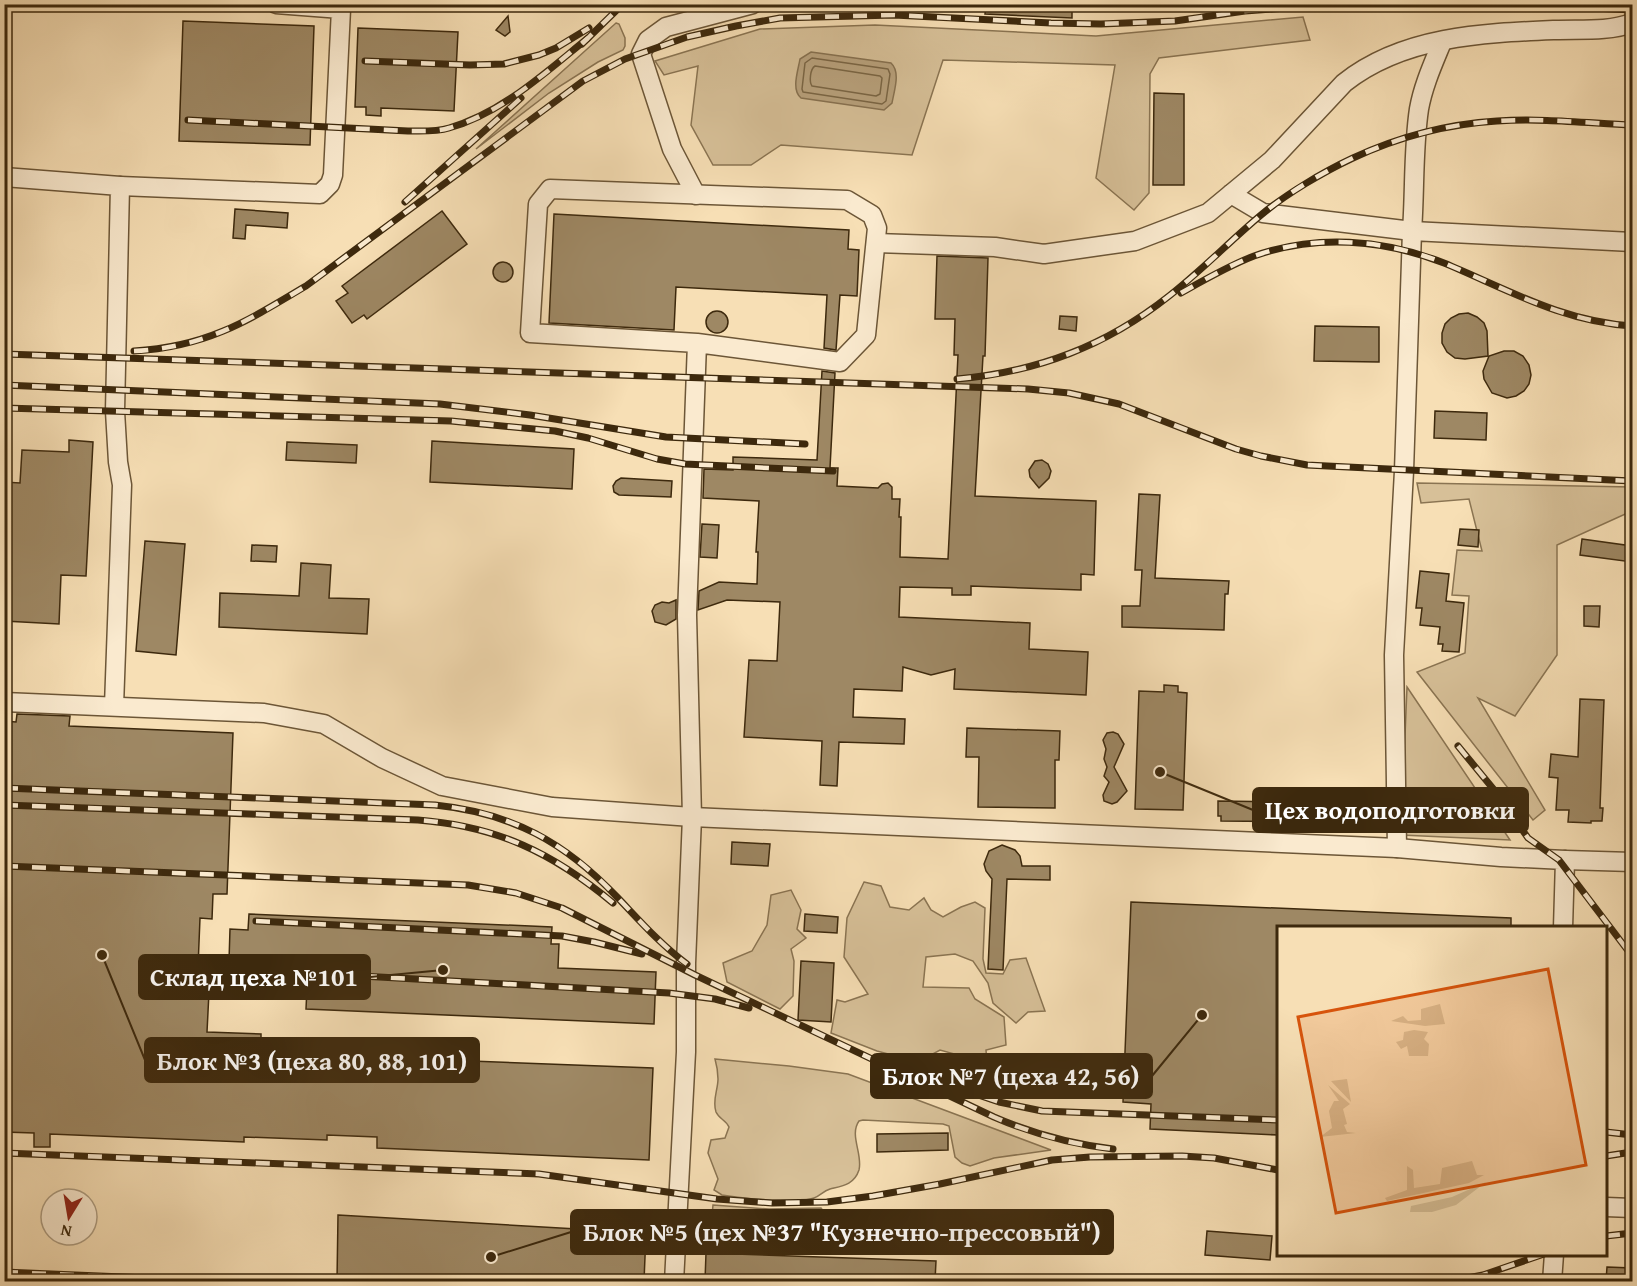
<svg xmlns="http://www.w3.org/2000/svg" width="1637" height="1286" font-family="'Gentium Book Plus',serif">
  <style>
    .green { fill: #d7c098; stroke: #8a7452; stroke-width: 1.5 }
    .water { fill: #b8a17c; stroke: #877150; stroke-width: 1.5 }
    .lines { fill: none; stroke-linecap: round; stroke-linejoin: round }
    .shore { stroke: #7a6544; stroke-width: 1.5 }
    .building { fill: #9e8864; stroke: #3d290d; stroke-width: 1.5 }
    .minor-casing { stroke: #6c5637; stroke-width: 21 }
    .minor { stroke: #faeacf; stroke-width: 18 }
    .rail-casing { stroke: #3d290d; stroke-width: 7 }
    .rail { stroke: #faeacf; stroke-width: 4.5; stroke-dasharray: 14; stroke-linecap: butt }
    .view { fill: #d7540c; fill-opacity: 0.15; stroke: #d7540c; stroke-width: 3 }
    .inset-edge { fill: none; stroke: #3d290d; stroke-width: 3 }
    .leader { fill: none; stroke: #3d290d; stroke-width: 2 }
    .callout-dot { fill: #3d290d; stroke: #faeacf; stroke-width: 2 }
    .callout { fill: #3d290d; stroke: #3d290d; stroke-width: 2 }
    .callout-label { font-size: 26px; text-anchor: middle; font-weight: bold; fill: #fff }
  </style>
  <rect width="100%" height="100%" fill="#f7dfb5"/>
  <filter id="stains"><feTurbulence type="fractalNoise" baseFrequency=".00333" numOctaves="4"/><feColorMatrix values="0 0 0 0 .2 0 0 0 0 .09 0 0 0 0 .02 0 0 0 .5 -.17"/></filter>
  <radialGradient id="worn" r=".72"><stop offset=".6" stop-color="#630" stop-opacity="0"/><stop offset="1" stop-color="#630" stop-opacity=".3"/></radialGradient>
  <g class="green">
    <polygon points="1303,17 1310,40 1159,58 1150,74 1149,193 1134,210 1096,178 1115,65 943,60 912,155 781,145 751,165 713,165 691,125 698,66 664,75 655,61 760,29 875,25 1096,36"/>
    <polygon points="616,23 619,24 625,38 625,46 623,50 598,62 549,93 476,149"/>
    <polygon points="1417,483 1632,487 1632,511 1557,545 1557,655 1515,716 1478,698 1545,810 1533,820 1417,672 1465,653 1469,596 1452,595 1457,550 1482,551 1469,499 1421,503"/>
    <polygon points="1407,687 1510,840 1401,835"/>
    <polygon points="864,882 881,886 890,907 909,910 924,898 931,910 943,917 961,907 975,902 985,908 983,959 986,973 1003,974 1010,960 1026,958 1045,1011 1028,1012 1016,1023 993,1003 988,983 973,961 955,954 926,957 923,987 969,988 975,999 1004,1017 1006,1045 986,1050 987,1063 940,1050 918,1062 877,1051 831,1033 837,1000 845,1002 868,994 844,957 847,918"/>
    <polygon points="791,890 801,910 797,929 806,938 791,949 794,961 793,996 780,1009 727,982 723,963 752,951 767,925 771,895"/>
    <path d="M715,1059L789,1066L848,1074L1051,1150L994,1158L970,1166L962,1163L955,1157L949,1126L943,1124L863,1120L859,1121C849,1135 863,1154 859,1170C854,1185 842,1186 830,1189C823,1191 820,1196 814,1198C800,1204 738,1198 722,1195L714,1190L718,1179L708,1153L711,1140L725,1138L729,1127C726,1120 719,1119 716,1112C712,1100 718,1090 718,1079C718,1072 717,1066 715,1059Z"/>
    <path d="M713,1205L769,1209L821,1208L828,1217L827,1226L823,1231L816,1232L720,1227C711,1221 712,1215 713,1205Z"/>
  </g>
  <path class="water" d="M811,52L891,63C901,72 894,91 892,103L884,110L801,98C791,90 798,71 800,59Z"/>
  <g class="lines">
    <g class="shore">
      <polygon points="812,58 888,69 890,74 886,101 882,104 803,92 802,89 805,63"/>
      <path d="M815,66L880,76L882,78L880,94L876,96L812,86C809,82 810,69 815,66Z"/>
    </g>
  </g>
  <g class="building">
    <polygon points="986,4 1072,4 1072,18 985,14"/>
    <polygon points="508,16 510,32 505,36 496,30"/>
    <polygon points="183,21 314,26 310,145 179,141"/>
    <polygon points="358,28 458,32 454,111 381,108 381,116 366,115 366,107 355,107"/>
    <polygon points="1154,93 1184,94 1184,185 1153,185"/>
    <polygon points="235,209 288,213 287,228 246,225 245,239 233,238"/>
    <polygon points="442,211 467,244 367,319 364,315 352,323 336,301 348,293 342,286"/>
    <polygon points="554,214 849,230 848,249 859,250 857,296 840,295 836,350 824,348 827,295 676,287 674,330 549,323"/>
    <polygon points="937,256 988,258 985,356 983,356 975,496 1096,501 1094,575 1081,574 1081,590 971,586 971,595 952,595 952,588 900,587 899,617 1030,623 1029,649 1088,652 1086,695 954,689 955,669 931,675 903,667 902,691 854,689 853,717 905,719 904,744 839,742 837,786 820,785 822,741 744,737 749,660 777,661 780,602 727,600 698,610 699,591 719,582 757,584 758,552 756,552 759,501 703,498 704,469 733,470 733,457 817,460 822,371 835,373 830,468 838,468 837,486 878,488 882,484 888,483 892,487 892,499 900,499 899,517 901,517 900,557 948,559 958,355 954,355 955,319 935,319"/>
    <circle cx="503" cy="272" r="10"/>
    <circle cx="717" cy="322" r="11"/>
    <polygon points="1468,313 1477,317 1484,323 1487,331 1488,356 1465,359 1455,358 1447,352 1442,343 1442,333 1445,324 1451,318 1459,314"/>
    <polygon points="1060,316 1077,317 1076,331 1059,329"/>
    <polygon points="1315,326 1379,327 1379,362 1314,361"/>
    <polygon points="1504,351 1514,351 1523,356 1529,365 1531,375 1529,384 1524,391 1516,396 1507,398 1492,393 1484,379 1483,371 1489,356"/>
    <polygon points="1435,411 1487,413 1486,440 1434,438"/>
    <polygon points="69,440 93,442 86,576 61,575 59,624 4,621 4,482 20,483 22,450 69,452"/>
    <polygon points="432,441 574,449 572,489 430,482"/>
    <polygon points="287,442 357,445 356,463 286,460"/>
    <polygon points="1042,460 1048,464 1051,471 1049,478 1039,488 1030,477 1029,470 1035,461"/>
    <polygon points="621,478 672,481 671,497 619,495 614,492 613,486 616,481"/>
    <polygon points="1139,494 1160,495 1155,578 1229,581 1228,594 1225,594 1224,630 1122,627 1122,606 1140,606 1142,570 1135,570"/>
    <polygon points="702,524 719,525 717,558 700,557"/>
    <polygon points="1460,529 1479,530 1478,547 1458,545"/>
    <polygon points="1582,539 1632,546 1632,562 1580,555"/>
    <polygon points="145,541 185,544 176,655 136,651"/>
    <polygon points="252,545 277,546 276,562 251,561"/>
    <polygon points="301,563 331,565 329,598 369,599 367,634 219,627 220,593 299,596"/>
    <polygon points="1420,571 1449,574 1446,601 1464,603 1459,652 1442,651 1443,644 1438,644 1440,627 1420,625 1422,608 1416,608"/>
    <polygon points="676,600 676,619 666,625 655,622 652,611 655,605 662,602 669,603"/>
    <polygon points="1584,606 1600,606 1599,627 1584,626"/>
    <polygon points="1164,685 1178,686 1178,692 1187,693 1183,810 1135,809 1139,691 1164,692"/>
    <polygon points="1580,699 1604,700 1600,808 1603,808 1602,821 1591,821 1591,823 1568,822 1569,810 1556,810 1558,778 1549,777 1551,754 1578,757"/>
    <polygon points="17,714 70,716 69,726 233,733 227,894 213,894 212,919 200,918 197,992 209,992 207,1032 261,1034 261,1053 653,1068 649,1160 377,1148 377,1137 327,1135 327,1140 244,1137 244,1142 50,1134 50,1147 34,1147 34,1133 4,1132 4,721 16,722"/>
    <polygon points="967,728 1060,731 1059,760 1055,760 1055,808 978,807 979,757 966,757"/>
    <polygon points="1113,732 1118,734 1124,744 1114,767 1127,791 1117,802 1112,804 1104,801 1103,795 1109,782 1104,776 1107,767 1104,759 1106,749 1103,740 1107,733"/>
    <polygon points="1218,801 1362,803 1362,820 1311,819 1311,822 1221,821 1221,816 1218,816"/>
    <polygon points="732,842 770,844 768,866 731,864"/>
    <polygon points="1002,845 1015,850 1020,856 1022,866 1050,866 1050,880 1007,879 1003,970 988,969 992,879 986,871 984,864 989,851"/>
    <polygon points="1131,902 1511,918 1511,927 1278,927 1278,1135 1150,1129 1151,1104 1123,1102"/>
    <polygon points="249,914 552,927 551,944 559,944 558,968 656,972 654,1024 306,1009 307,988 278,987 279,963 229,961 230,929 248,930"/>
    <polygon points="805,914 838,917 837,933 804,931"/>
    <polygon points="801,961 834,963 831,1022 798,1020"/>
    <polygon points="948,1133 948,1150 877,1152 877,1134"/>
    <polygon points="338,1215 646,1233 644,1281 337,1281"/>
    <polygon points="1207,1231 1272,1236 1270,1260 1205,1255"/>
    <polygon points="706,1253 936,1261 935,1281 705,1281"/>
    <polygon points="1607,1267 1632,1268 1632,1281 1606,1281"/>
  </g>
  <g class="lines">
    <g class="minor-casing">
      <g id="minor">
        <polyline points="4,177 120,186 115,411 118,462 122,485 114,706"/>
        <polyline points="120,186 320,194 330,184 333,175 341,9 276,4"/>
        <path d="M1231,194L1263,213L1412,231C1415,191 1413,149 1419,109C1423,86 1433,64 1442,42"/>
        <polyline points="696,195 672,149 641,54 648,40 666,27 753,4"/>
        <path d="M876,243L995,247L1044,254L1135,241L1208,213L1272,160L1344,83C1403,36 1483,33 1555,30C1580,29 1608,32 1632,23"/>
        <polyline points="4,702 264,713 324,724 382,758 442,786 552,807 692,817 1397,848 1501,857 1565,860 1563,928"/>
        <polyline points="1397,848 1394,655 1404,471 1412,231 1632,242"/>
        <polyline points="1565,860 1632,862"/>
        <polyline points="1606,1207 1632,1208"/>
        <polyline points="674,1282 686,1052 686,963 692,817 687,615 697,343 530,333 538,204 550,189 847,200 872,215 877,228 866,335 840,362 697,343"/>
        <polyline points="1552,1282 1554,1254"/>
      </g>
    </g>
    <use href="#minor" class="minor"/>
    <g class="rail-casing">
      <g id="rail">
        <polyline points="1519,4 1632,10"/>
        <polyline points="582,44 623,4"/>
        <polyline points="365,61 470,65 504,64 539,55 556,48 589,28"/>
        <path d="M188,120L408,131C422,131 436,132 449,128C502,113 546,72 588,38"/>
        <polyline points="405,202 521,98"/>
        <path d="M1181,293C1204,280 1228,266 1254,256C1316,234 1383,239 1444,263C1509,290 1561,321 1632,326"/>
        <path d="M134,351C206,347 246,322 306,286L583,81L625,59L687,37L736,26L780,18L894,15L1051,23L1101,24L1175,21L1245,11L1338,4"/>
        <polyline points="4,354 1028,389 1069,393 1119,404 1236,449 1261,456 1307,465 1632,481"/>
        <path d="M957,379C1037,372 1106,346 1169,296C1201,271 1230,241 1261,215C1286,194 1323,172 1353,158C1398,137 1447,124 1497,121C1542,118 1588,123 1632,125"/>
        <polyline points="4,385 440,404 530,415 666,437 805,444"/>
        <polyline points="4,408 451,421 555,431 588,438 657,459 685,464 833,471"/>
        <polyline points="1458,746 1495,791 1528,838 1559,860 1632,956"/>
        <path d="M4,788L435,805C512,813 565,842 618,898C640,921 661,945 687,964"/>
        <path d="M4,805L418,820C497,826 553,853 613,903"/>
        <path d="M4,866L468,885L516,893L562,908L695,975L994,1117C1033,1134 1071,1144 1113,1149"/>
        <polyline points="256,921 562,936 594,942 642,954"/>
        <polyline points="307,973 669,993 715,999 749,1008"/>
        <polyline points="931,1079 999,1102 1042,1111 1278,1120"/>
        <polyline points="1606,1132 1632,1135"/>
        <polyline points="4,1153 539,1174 717,1199 772,1203 827,1202 873,1196 940,1184 1052,1160 1090,1157 1182,1156 1214,1158 1278,1170"/>
        <polyline points="1606,1156 1632,1152"/>
        <polyline points="1606,1236 1632,1233"/>
        <polyline points="4,1272 242,1282"/>
        <polyline points="1447,1282 1483,1275 1544,1254"/>
      </g>
    </g>
    <use href="#rail" class="rail"/>
  </g>
  <g transform="translate(1277 926)">
    <rect width="330" height="330" fill="#f7dfb5"/>
    <path d="M163,78L168,98L148,100L114,95L126,90L131,95L144,94V83ZM137,104L151,106L147,113L152,118L151,130H132L130,120L124,123L119,116L126,114L127,106ZM70,153L74,176L54,155ZM51,159L73,178L66,183L70,198L67,199L70,206L79,207L43,211L55,202L52,185L57,175H62ZM195,235L200,249H207L192,257L110,275L108,272L130,264V240L136,244L137,262L163,258L165,242ZM209,256L179,279L155,286H133L134,280L175,271Z" fill="#d7c098"/>
    <path class="view" d="M271,43L309,239L59,287L21,91Z"/>
    <rect width="330" height="330" class="inset-edge"/>
  </g>
  <path class="leader" d="M1160 772L1253 810M443 970L370 977M102 955L145 1060M1202 1015L1152 1076M491 1257L571 1232"/>
  <g class="callout-dot">
    <circle cx="1160" cy="772" r="6"/>
    <circle cx="443" cy="970" r="6"/>
    <circle cx="102" cy="955" r="6"/>
    <circle cx="1202" cy="1015" r="6"/>
    <circle cx="491" cy="1257" r="6"/>
  </g>
  <g class="callout">
    <rect x="1253" y="788" width="275" height="44" rx="6"/>
    <rect x="139" y="955" width="231" height="44" rx="6"/>
    <rect x="145" y="1038" width="334" height="44" rx="6"/>
    <rect x="871" y="1054" width="281" height="44" rx="6"/>
    <rect x="571" y="1210" width="542" height="44" rx="6"/>
  </g>
  <g class="callout-label">
    <text x="1390" y="819">Цех водоподготовки</text>
    <text x="254" y="986">Склад цеха №101</text>
    <text x="312" y="1070">Блок №3 (цеха 80, 88, 101)</text>
    <text x="1011" y="1085">Блок №7 (цеха 42, 56)</text>
    <text x="842" y="1241">Блок №5 (цех №37 "Кузнечно-прессовый")</text>
  </g>
  <rect width="1637" height="1286" fill="none" stroke="#f7dfb5" stroke-width="24"/>
  <rect x="6" y="6" width="1625" height="1274" fill="none" stroke="#3d290d" stroke-width="3"/>
  <rect x="12" y="12" width="1613" height="1262" fill="none" stroke="#3d290d" stroke-width="1.5"/>
  <g transform="translate(69 1217) rotate(191)"><circle r="28" fill="#faeacf" stroke="#ae9d81" stroke-width="1.5"/>
  <path d="M0-4.5L10 22L0 15L-10 22Z" fill="#8f2418"/>
  <text y="-9" font-size="16" font-weight="bold" text-anchor="middle" fill="#3d290d">N</text>
  </g>
  <rect width="100%" height="100%" filter="url(#stains)"/>
  <rect width="100%" height="100%" fill="url(#worn)"/>
</svg>
